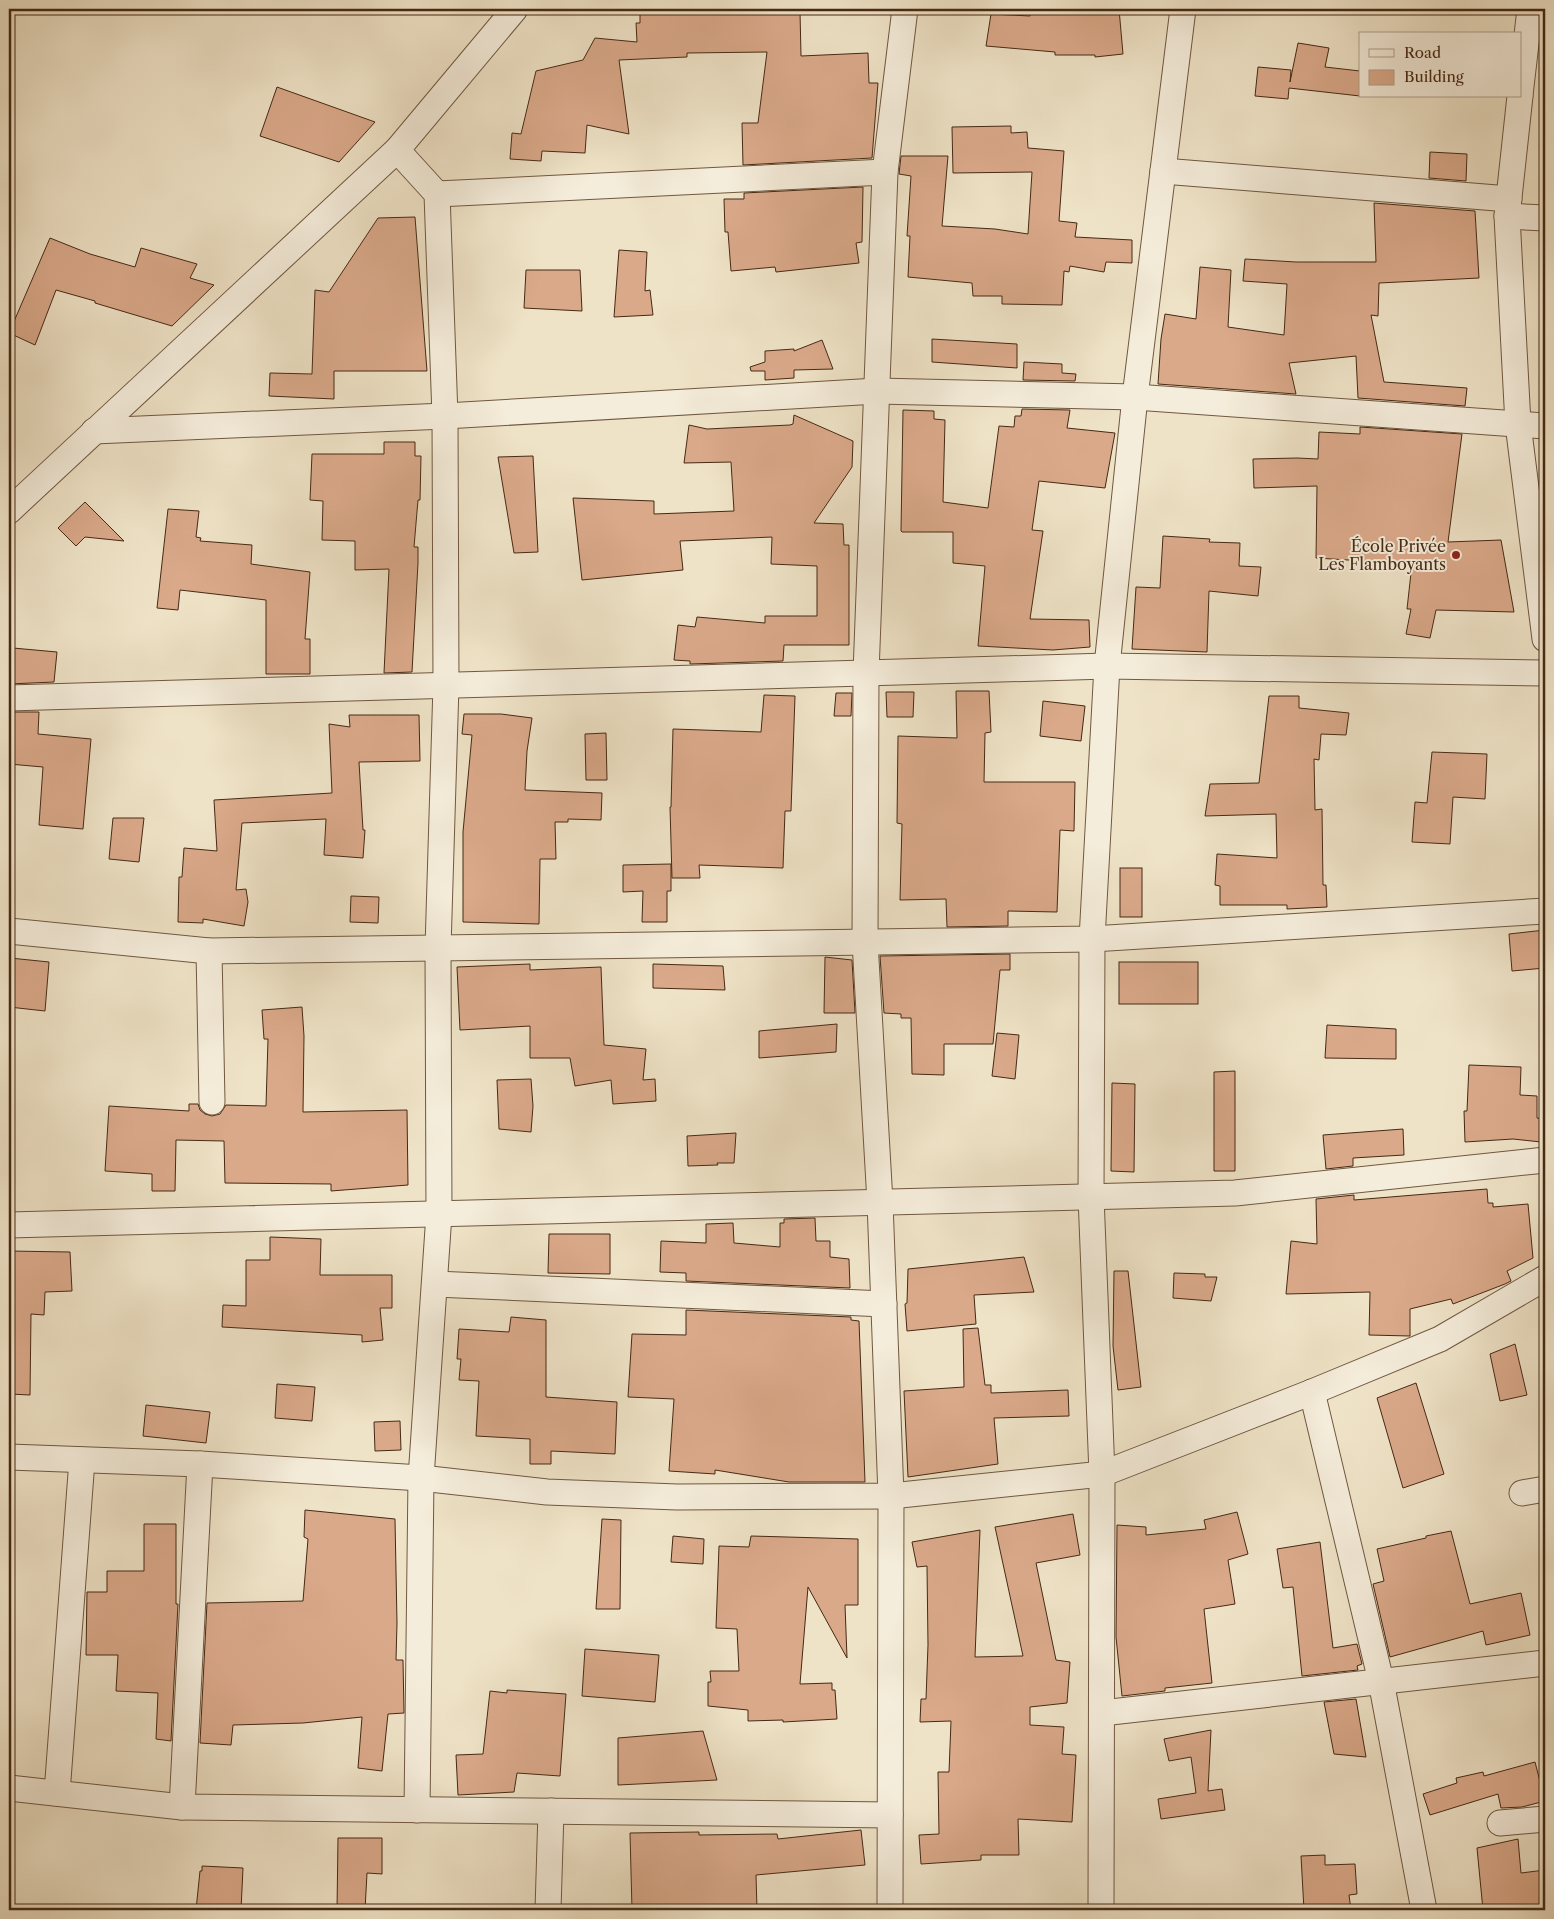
<svg xmlns="http://www.w3.org/2000/svg" width="1554" height="1919" font-family="'Libre Caslon Text',serif">
  <style>
    .building { fill: #daa98a; stroke: #462914 }
    .lines { fill: none; stroke-linecap: round; stroke-linejoin: round }
    .minor-casing { stroke: #705841; stroke-width: 27 }
    .minor { stroke: #f5eddb; stroke-width: 25 }
    .poi-dot { fill: #8f2418; stroke: #f5eddb; stroke-width: 2 }
    .labels { text-anchor: middle; stroke-width: 4; stroke-linejoin: round; paint-order: stroke }
    .poi-label { font-size: 16px; fill: #462914; stroke: #f5eddb; text-anchor: end }
  </style>
  <rect width="100%" height="100%" fill="#efe3c7"/>
  <filter id="stains"><feTurbulence type="fractalNoise" baseFrequency=".004" numOctaves="4"/><feColorMatrix values="0 0 0 0 .2 0 0 0 0 .09 0 0 0 0 .02 0 0 0 .5 -.17"/></filter>
  <radialGradient id="worn" r=".72"><stop offset=".6" stop-color="#630" stop-opacity="0"/><stop offset="1" stop-color="#630" stop-opacity=".3"/></radialGradient>
  <g class="building">
    <polygon points="640,9 746,9 746,13 800,12 801,56 868,53 869,83 878,83 872,158 743,165 742,123 758,123 767,52 687,53 687,57 619,60 629,134 587,125 585,153 542,151 541,161 510,159 512,133 521,134 536,71 583,60 595,38 637,42 636,23 640,23"/>
    <polygon points="1030,9 1119,9 1123,54 1095,57 1095,55 1055,55 1055,52 986,46 991,14 1030,16"/>
    <polygon points="1298,43 1329,48 1325,67 1360,71 1360,96 1289,88 1288,99 1255,96 1258,67 1291,70 1290,82"/>
    <polygon points="277,87 375,122 339,162 260,136"/>
    <polygon points="1011,126 1011,133 1027,132 1028,148 1064,151 1059,221 1077,223 1075,237 1132,240 1132,263 1106,262 1104,272 1070,266 1069,272 1064,271 1062,305 1002,304 1002,296 973,296 972,283 908,277 910,236 907,236 911,176 899,174 901,156 948,156 942,226 995,229 1028,234 1032,172 953,173 952,127"/>
    <polygon points="1430,152 1467,154 1466,181 1429,178"/>
    <polygon points="863,187 862,242 856,243 859,263 776,272 775,267 731,271 728,232 725,232 724,199 744,199 744,193"/>
    <polygon points="1374,203 1475,211 1479,278 1379,283 1378,316 1371,315 1384,382 1467,388 1465,406 1358,398 1356,356 1289,363 1296,394 1158,384 1161,339 1165,314 1196,319 1200,267 1231,270 1228,327 1284,335 1287,284 1243,281 1245,259 1296,262 1376,262"/>
    <polygon points="415,217 427,371 334,371 334,399 269,396 270,373 312,374 315,290 329,292 378,218"/>
    <polygon points="50,238 90,254 135,267 141,248 197,264 190,278 214,285 172,326 95,303 95,301 56,290 35,345 9,333"/>
    <polygon points="619,250 647,252 645,291 650,290 653,315 614,317"/>
    <polygon points="526,270 580,270 582,311 524,308"/>
    <polygon points="932,339 1017,344 1017,368 932,362"/>
    <polygon points="822,340 833,369 794,370 794,378 765,380 765,371 751,371 750,367 765,362 765,351 794,349 794,351"/>
    <polygon points="1024,362 1062,364 1062,373 1076,374 1075,381 1023,380"/>
    <polygon points="1022,409 1070,410 1067,428 1115,433 1105,488 1039,481 1032,530 1043,531 1030,619 1089,620 1090,647 1053,650 978,646 985,566 953,563 953,532 902,532 901,531 903,410 934,411 934,419 945,420 943,502 988,508 999,426 1014,427 1015,416 1021,416"/>
    <polygon points="794,415 853,441 852,467 814,523 843,524 844,545 849,545 849,645 784,645 783,661 690,664 690,661 674,660 678,625 695,627 697,617 765,623 765,616 817,616 817,566 771,564 772,537 680,541 683,570 582,580 573,498 654,501 654,514 734,511 731,462 684,463 689,425 707,429 790,425 793,424"/>
    <polygon points="1360,427 1462,434 1448,542 1501,540 1514,612 1436,610 1430,638 1406,634 1411,609 1407,609 1412,564 1316,558 1317,486 1254,488 1253,459 1297,458 1318,459 1319,432 1360,434"/>
    <polygon points="384,442 415,442 415,456 421,456 420,500 418,500 414,547 418,547 418,563 412,672 384,673 389,569 355,570 355,541 322,540 323,501 310,500 312,454 384,454"/>
    <polygon points="533,456 538,552 514,553 498,457"/>
    <polygon points="85,502 124,541 85,537 76,546 58,528"/>
    <polygon points="168,509 199,511 196,537 201,538 200,541 252,545 251,564 310,572 305,639 310,639 310,674 266,674 266,600 180,590 178,610 157,608"/>
    <polygon points="1163,536 1210,539 1209,542 1240,543 1239,566 1261,567 1258,596 1209,591 1207,652 1132,649 1136,587 1160,588"/>
    <polygon points="13,648 57,652 54,682 9,684"/>
    <polygon points="956,691 989,691 991,732 985,733 984,782 1075,782 1074,831 1060,830 1057,912 1008,911 1008,926 947,927 946,899 900,900 902,824 897,823 898,736 957,738"/>
    <polygon points="886,692 914,692 913,717 887,717"/>
    <polygon points="836,693 852,693 851,716 834,716"/>
    <polygon points="764,695 795,696 791,811 785,811 783,868 699,865 700,878 672,878 670,807 671,807 673,729 761,732"/>
    <polygon points="1269,696 1299,696 1299,708 1349,713 1346,735 1321,734 1319,760 1314,759 1315,810 1322,809 1323,885 1326,885 1327,907 1287,909 1287,905 1220,905 1220,886 1215,885 1217,854 1277,858 1276,814 1205,816 1210,784 1259,783"/>
    <polygon points="1043,701 1085,706 1081,741 1040,736"/>
    <polygon points="9,712 39,712 38,734 91,739 83,829 39,825 43,767 9,764"/>
    <polygon points="464,714 501,714 532,718 527,751 525,790 602,793 601,820 568,819 568,822 555,822 556,859 540,859 539,924 463,922 463,832 472,735 462,734"/>
    <polygon points="349,715 419,715 420,761 359,762 363,830 365,830 363,858 324,855 326,819 242,823 236,890 246,889 248,902 244,926 203,919 203,923 178,922 179,877 182,877 184,848 217,851 214,800 332,793 329,724 350,727"/>
    <polygon points="606,733 607,780 586,780 585,734"/>
    <polygon points="1432,752 1487,754 1485,799 1453,797 1450,844 1412,842 1415,802 1427,803"/>
    <polygon points="113,818 144,818 139,862 109,859"/>
    <polygon points="671,864 671,891 667,891 667,922 642,922 643,891 623,892 623,865"/>
    <rect x="1120" y="868" width="22" height="49"/>
    <polygon points="351,896 379,897 378,923 350,922"/>
    <polygon points="1545,930 1545,968 1512,971 1509,934"/>
    <polygon points="1010,954 1010,970 1000,970 993,1044 944,1044 944,1075 912,1074 911,1018 901,1018 901,1014 884,1013 880,956"/>
    <polygon points="825,957 852,960 855,1013 824,1013"/>
    <polygon points="10,958 49,962 45,1011 9,1007"/>
    <rect x="1119" y="962" width="79" height="42"/>
    <polygon points="530,964 530,970 601,967 604,1045 646,1049 643,1080 655,1079 656,1101 613,1104 611,1080 575,1086 570,1058 530,1058 530,1026 460,1030 457,967"/>
    <polygon points="653,964 723,966 725,990 653,988"/>
    <polygon points="302,1007 304,1036 303,1112 407,1110 408,1185 331,1191 331,1184 225,1183 224,1141 176,1140 175,1191 152,1191 152,1174 105,1171 109,1106 189,1111 189,1104 198,1104 200,1110 205,1114 212,1116 220,1114 226,1105 266,1106 268,1039 264,1039 262,1010"/>
    <polygon points="837,1024 836,1052 759,1058 759,1031"/>
    <polygon points="1327,1025 1396,1029 1396,1059 1325,1058"/>
    <polygon points="997,1033 1019,1035 1015,1079 992,1076"/>
    <polygon points="1469,1065 1521,1067 1520,1095 1537,1096 1537,1118 1543,1119 1541,1142 1513,1139 1465,1142 1464,1111 1467,1111"/>
    <polygon points="1235,1071 1235,1171 1214,1171 1214,1072"/>
    <polygon points="531,1079 533,1106 531,1132 499,1129 497,1080"/>
    <polygon points="1112,1083 1135,1084 1134,1172 1111,1171"/>
    <polygon points="1403,1129 1404,1155 1353,1158 1353,1166 1326,1169 1323,1135"/>
    <polygon points="736,1133 734,1163 717,1163 718,1165 688,1166 687,1136"/>
    <polygon points="1487,1189 1488,1203 1493,1203 1493,1207 1528,1204 1533,1258 1507,1271 1511,1281 1505,1284 1453,1304 1451,1299 1410,1309 1410,1336 1369,1335 1370,1292 1286,1294 1291,1241 1317,1244 1316,1199 1354,1195 1354,1200"/>
    <polygon points="815,1218 816,1241 830,1241 830,1257 849,1259 850,1288 686,1281 686,1273 660,1272 661,1241 706,1243 706,1224 733,1223 734,1243 780,1247 780,1223 784,1223 784,1219"/>
    <polygon points="549,1234 610,1234 610,1274 548,1273"/>
    <polygon points="270,1237 321,1239 320,1275 392,1275 392,1308 380,1308 383,1340 362,1342 362,1335 222,1327 223,1305 246,1306 246,1260 270,1260"/>
    <polygon points="9,1251 70,1252 72,1291 45,1292 44,1315 31,1314 30,1395 9,1394"/>
    <polygon points="1024,1257 1034,1292 974,1295 976,1324 907,1331 905,1304 907,1303 908,1269"/>
    <polygon points="1114,1271 1128,1271 1141,1387 1118,1390 1113,1346"/>
    <polygon points="1174,1273 1205,1274 1205,1277 1217,1277 1211,1301 1173,1298"/>
    <polygon points="686,1310 851,1317 851,1320 859,1321 865,1482 789,1482 715,1470 715,1474 669,1471 674,1399 628,1397 632,1334 686,1335"/>
    <polygon points="511,1317 546,1320 546,1397 617,1402 615,1454 551,1451 551,1464 530,1464 530,1439 476,1436 479,1381 459,1380 461,1359 457,1359 459,1329 509,1332"/>
    <polygon points="978,1328 985,1385 991,1385 991,1393 1068,1390 1069,1416 994,1418 998,1464 908,1477 904,1391 964,1387 963,1329"/>
    <polygon points="1515,1344 1527,1395 1500,1401 1490,1354"/>
    <polygon points="1416,1383 1444,1474 1403,1488 1377,1398"/>
    <polygon points="277,1384 315,1387 312,1421 275,1418"/>
    <polygon points="146,1405 210,1412 206,1443 143,1436"/>
    <polygon points="400,1421 401,1450 375,1451 374,1422"/>
    <polygon points="305,1510 395,1519 397,1623 396,1660 403,1660 404,1713 388,1714 382,1771 358,1768 362,1717 303,1723 233,1725 231,1745 200,1743 207,1603 303,1601 308,1539 304,1537"/>
    <polygon points="1237,1512 1248,1554 1228,1560 1235,1604 1204,1609 1212,1683 1165,1688 1165,1691 1122,1696 1116,1637 1117,1525 1146,1527 1146,1535 1206,1529 1204,1520"/>
    <polygon points="1073,1514 1080,1555 1036,1563 1056,1660 1070,1662 1067,1703 1030,1707 1030,1725 1064,1727 1062,1754 1076,1755 1072,1822 1018,1819 1019,1855 981,1855 981,1860 921,1864 919,1835 939,1834 938,1772 949,1772 951,1721 920,1722 921,1699 926,1699 928,1645 927,1566 917,1567 912,1542 980,1530 975,1657 1023,1656 995,1527"/>
    <polygon points="602,1519 621,1520 620,1609 596,1609"/>
    <polygon points="144,1524 176,1524 176,1604 178,1604 171,1741 156,1739 158,1693 116,1691 118,1655 86,1655 87,1592 107,1592 107,1571 144,1571"/>
    <polygon points="1451,1531 1470,1604 1521,1593 1530,1635 1486,1645 1483,1631 1390,1657 1373,1584 1384,1581 1377,1549 1426,1538 1426,1536"/>
    <polygon points="673,1536 704,1539 703,1564 671,1562"/>
    <polygon points="751,1536 858,1539 858,1605 845,1605 847,1658 808,1587 800,1684 832,1683 832,1690 835,1690 837,1719 783,1722 783,1720 748,1721 748,1710 708,1706 708,1682 711,1682 710,1671 739,1671 737,1629 716,1628 719,1546 749,1547"/>
    <polygon points="1320,1542 1333,1648 1357,1644 1362,1664 1357,1666 1358,1670 1302,1676 1293,1587 1283,1588 1277,1549"/>
    <polygon points="585,1649 659,1655 655,1702 582,1696"/>
    <polygon points="507,1690 566,1694 560,1776 517,1773 514,1792 458,1795 456,1755 483,1754 490,1691 507,1693"/>
    <polygon points="1356,1699 1366,1757 1334,1754 1324,1702"/>
    <polygon points="1211,1730 1208,1791 1222,1789 1225,1810 1161,1819 1158,1799 1196,1793 1191,1757 1169,1761 1164,1739"/>
    <polygon points="703,1731 717,1780 618,1785 618,1738"/>
    <polygon points="1535,1762 1545,1801 1522,1807 1501,1808 1498,1794 1430,1815 1423,1794 1457,1783 1456,1778 1483,1772 1484,1776"/>
    <polygon points="861,1830 865,1865 756,1875 757,1910 632,1910 630,1833 699,1832 699,1835 777,1834 778,1839"/>
    <polygon points="338,1838 382,1838 382,1874 367,1873 365,1910 337,1910"/>
    <polygon points="1518,1839 1521,1873 1545,1870 1545,1910 1483,1910 1477,1848"/>
    <polygon points="1325,1855 1325,1865 1355,1864 1357,1894 1349,1895 1351,1910 1304,1910 1301,1856"/>
    <polygon points="202,1866 243,1868 241,1910 196,1910 200,1871 202,1871"/>
  </g>
  <g class="lines">
    <g class="minor-casing">
      <g id="minor">
        <polyline points="1520,95 1530,9"/>
        <polyline points="1520,96 1507,216 1518,424 1545,639"/>
        <polyline points="397,150 437,194 445,416 446,685 438,948 439,1214 421,1478 417,1810"/>
        <polyline points="1163,171 1509,199"/>
        <polyline points="437,194 885,172"/>
        <polyline points="1507,216 1545,218"/>
        <polyline points="94,431 445,416 877,391 1135,397 1545,426"/>
        <polyline points="9,511 397,150 515,9"/>
        <polyline points="9,698 1107,666 1545,673"/>
        <polyline points="9,931 209,951 1092,939 1545,911"/>
        <polyline points="209,951 212,1102"/>
        <polyline points="9,1225 1235,1193 1545,1160"/>
        <polyline points="435,1284 884,1304"/>
        <polyline points="1312,1392 1381,1681 1424,1910"/>
        <polyline points="9,1457 200,1464 421,1478 547,1492 677,1497 891,1496 1102,1474 1312,1392 1440,1339 1545,1278"/>
        <polyline points="1522,1493 1545,1489"/>
        <polyline points="1102,1713 1545,1663"/>
        <polyline points="9,1788 182,1807 890,1815"/>
        <polyline points="57,1793 82,1460"/>
        <polyline points="182,1807 200,1464"/>
        <polyline points="1500,1823 1545,1819"/>
        <polyline points="548,1910 551,1811"/>
        <polyline points="890,1910 891,1496 880,1202 865,942 866,673 885,172 905,9"/>
        <polyline points="1101,1910 1102,1474 1091,1196 1092,939 1107,666 1135,397 1183,9"/>
      </g>
    </g>
    <use href="#minor" class="minor"/>
  </g>
  <circle class="poi-dot" cx="1456" cy="555" r="5"/>
  <g class="labels">
    <g class="poi-label">
      <text x="1446" y="552">École Privée<tspan x="1446" dy="18">Les Flamboyants</tspan></text>
    </g>
  </g>
  <rect width="1554" height="1919" fill="none" stroke="#efe3c7" stroke-width="30"/>
  <rect x="10" y="10" width="1534" height="1899" fill="none" stroke="#462914" stroke-width="2.5"/>
  <rect x="15" y="15" width="1524" height="1889" fill="none" stroke="#462914"/>
  <rect x="1359" y="32" width="162" height="65" fill="#f5eddb" stroke="#af9f8b"/>
  <rect x="1369" y="49" width="25" height="8" fill="#f5eddb" stroke="#af9f8b"/>
  <text x="1404" y="58" font-size="15" fill="#462914">Road</text>
  <rect x="1369" y="70" width="25" height="15" fill="#daa98a" stroke="#af9f8b"/>
  <text x="1404" y="82" font-size="15" fill="#462914">Building</text>
  <rect width="100%" height="100%" filter="url(#stains)"/>
  <rect width="100%" height="100%" fill="url(#worn)"/>
</svg>
